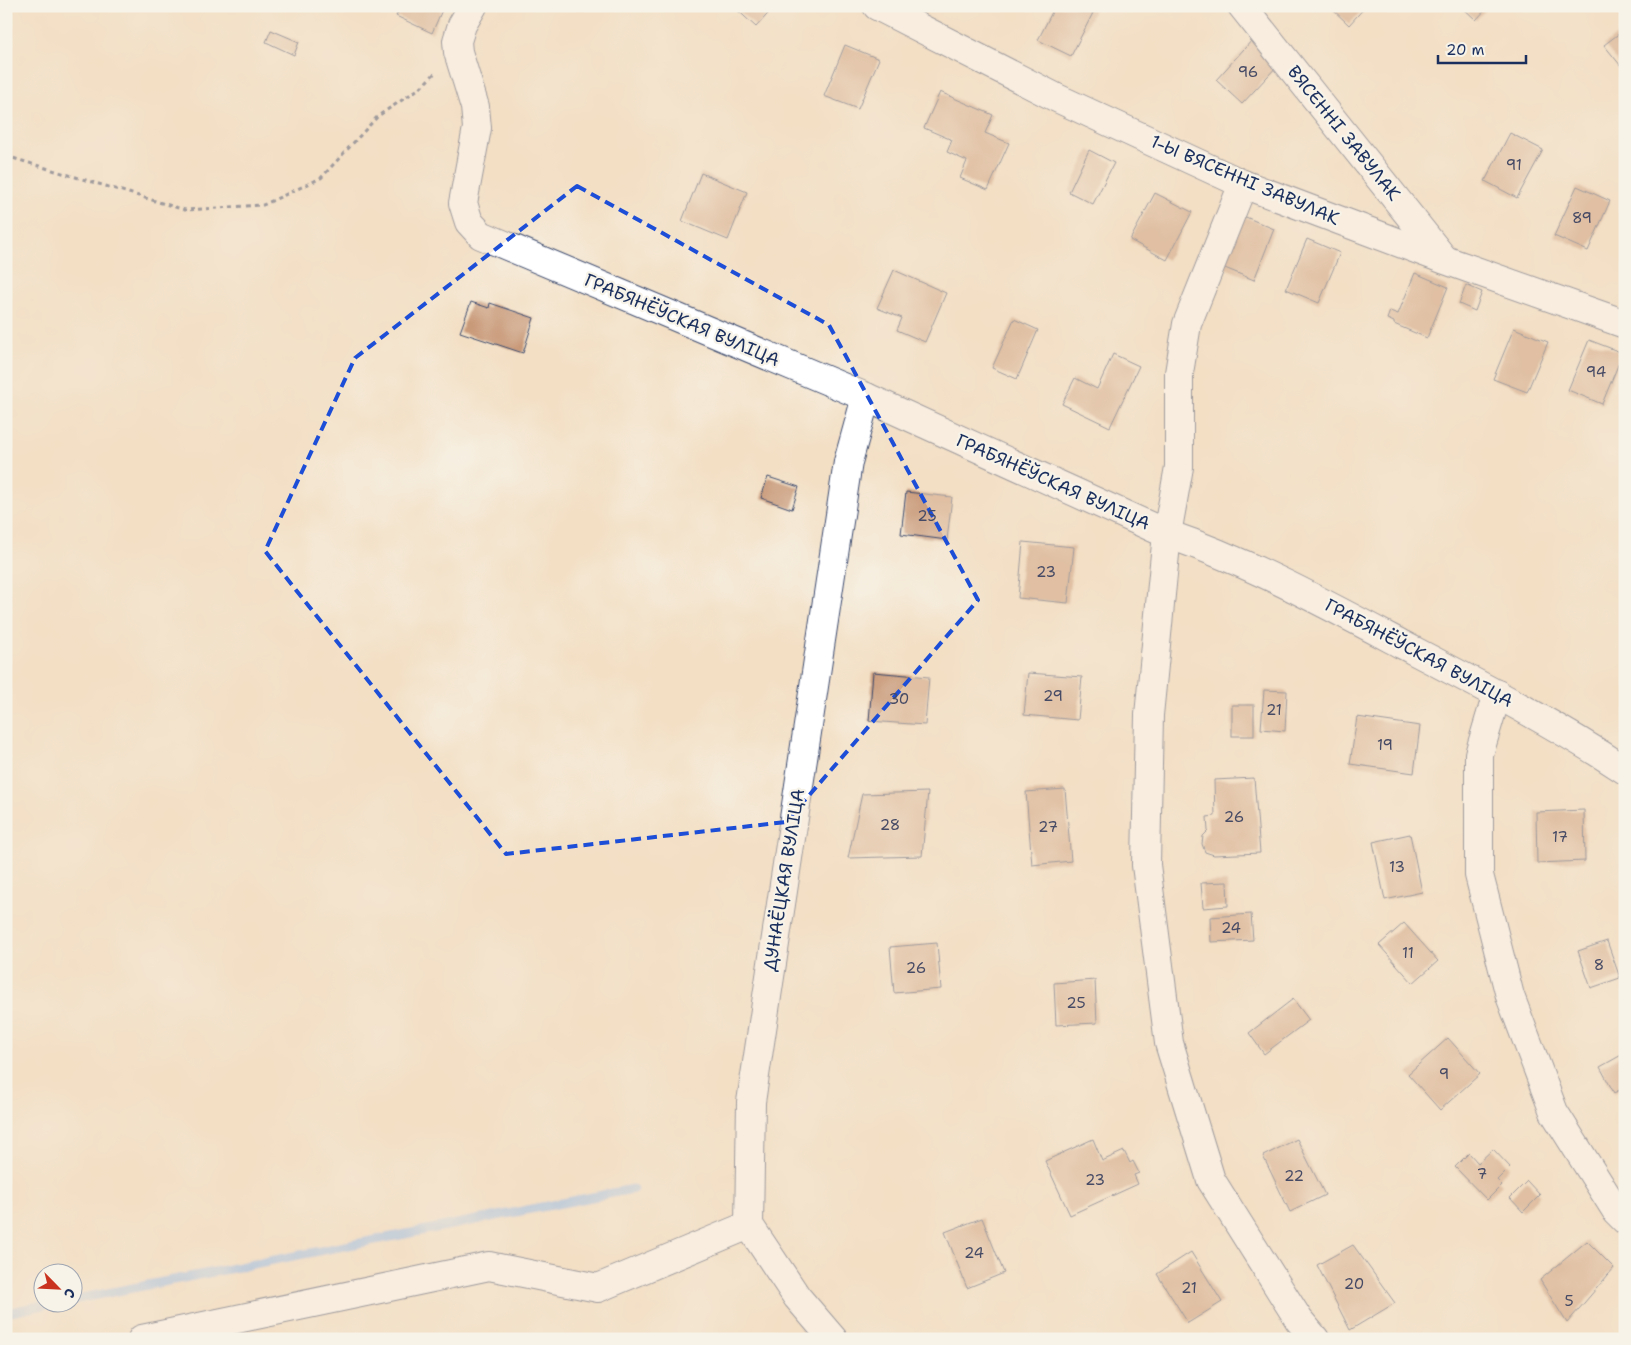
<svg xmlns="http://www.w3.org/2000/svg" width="1631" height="1345" font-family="'Shantell Sans',sans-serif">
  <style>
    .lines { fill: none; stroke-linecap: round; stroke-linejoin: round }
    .stream { stroke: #84b5f0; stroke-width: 9 }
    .building { fill: #c99a79 }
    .minor-casing { stroke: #3b496d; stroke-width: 30 }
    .path { stroke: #3b496d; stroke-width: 3; stroke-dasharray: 4 4; stroke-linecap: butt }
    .minor { stroke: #fff; stroke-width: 28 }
    .marked { fill: none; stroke: #1d4ed8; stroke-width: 4; stroke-dasharray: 10 6; stroke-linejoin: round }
    .labels { text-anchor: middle; stroke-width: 4.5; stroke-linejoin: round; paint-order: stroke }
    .number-label { font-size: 15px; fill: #464a65 }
    .street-label { font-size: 18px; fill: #1b2f5e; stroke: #f7f3e8 }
  </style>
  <rect width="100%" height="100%" fill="#f7f3e8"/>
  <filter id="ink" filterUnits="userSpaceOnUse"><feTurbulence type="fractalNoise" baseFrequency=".02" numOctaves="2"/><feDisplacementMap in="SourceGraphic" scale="10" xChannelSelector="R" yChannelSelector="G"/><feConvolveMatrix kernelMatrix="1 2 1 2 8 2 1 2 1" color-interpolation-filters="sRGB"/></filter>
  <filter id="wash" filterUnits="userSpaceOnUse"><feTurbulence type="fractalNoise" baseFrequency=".0096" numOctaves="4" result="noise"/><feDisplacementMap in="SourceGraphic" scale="20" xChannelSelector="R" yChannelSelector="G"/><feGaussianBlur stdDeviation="1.12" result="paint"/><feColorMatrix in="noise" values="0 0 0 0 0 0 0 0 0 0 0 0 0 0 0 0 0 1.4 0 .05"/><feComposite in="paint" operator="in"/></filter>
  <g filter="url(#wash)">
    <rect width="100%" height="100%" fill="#f3dfc4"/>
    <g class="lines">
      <g class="stream">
        <polyline points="72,1300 633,1189"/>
        <polyline points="6,1313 58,1302"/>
      </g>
    </g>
    <g id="blocks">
      <g class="building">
        <polygon points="401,6 434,6 442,10 432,33 396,16"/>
        <polygon points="733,6 775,6 756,27"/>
        <polygon points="1055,6 1096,7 1071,56 1038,40"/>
        <polygon points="1329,6 1366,6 1349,25"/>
        <polygon points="1461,6 1489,6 1476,20"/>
        <polygon points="1625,29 1625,71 1604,45"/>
        <polygon points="271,30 299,42 294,55 266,42"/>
        <polygon points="1253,39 1279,64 1242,104 1216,80"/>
        <polygon points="845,45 879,59 858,109 824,96"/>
        <polygon points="940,92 993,115 985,133 1009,143 988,190 960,178 967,161 947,152 952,140 924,128"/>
        <polygon points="1510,133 1543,150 1517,198 1485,181"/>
        <polygon points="1089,150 1114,163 1093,204 1069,192"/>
        <polygon points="701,173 747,192 728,240 682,221"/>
        <polygon points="1577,186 1610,201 1588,251 1554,236"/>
        <polygon points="1155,193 1192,212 1167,260 1130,240"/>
        <polygon points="1241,215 1274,229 1254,280 1220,266"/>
        <polygon points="1307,239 1340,253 1319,303 1286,289"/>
        <polygon points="894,270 946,293 925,342 897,330 902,318 877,308"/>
        <polygon points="1415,273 1448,287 1427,338 1394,324 1394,322 1387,319 1390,311 1398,314"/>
        <polygon points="1466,285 1482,292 1475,311 1459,304"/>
        <polygon points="471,302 489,308 490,303 534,318 523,353 460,332"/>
        <polygon points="1014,319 1038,330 1017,379 992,368"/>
        <polygon points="1514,328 1548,342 1527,392 1493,379"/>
        <polygon points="1589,340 1623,353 1602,404 1568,390"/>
        <polygon points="1113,354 1139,366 1110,427 1062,404 1075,378 1097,389"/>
        <polygon points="768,477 799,487 792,509 761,498"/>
        <polygon points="906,492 952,497 947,540 901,534"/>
        <polygon points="1023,542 1074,547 1068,603 1018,598"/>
        <polygon points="873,672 929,677 925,725 869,721"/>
        <polygon points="1028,673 1082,677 1078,720 1024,715"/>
        <polygon points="1264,690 1287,691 1285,731 1261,729"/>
        <rect x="1232" y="705" width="22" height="31"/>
        <polygon points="1357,717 1420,726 1414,773 1350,764"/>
        <polygon points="1254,778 1260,853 1214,855 1205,852 1202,844 1203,836 1208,831 1207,817 1215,816 1214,780"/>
        <polygon points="1065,789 1071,861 1032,865 1026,792"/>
        <polygon points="928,792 922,856 848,858 862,794"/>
        <polygon points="1584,810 1585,861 1537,863 1536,812"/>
        <polygon points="1410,834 1422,892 1385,900 1373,842"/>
        <polygon points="1227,882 1228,906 1203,908 1201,883"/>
        <polygon points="1251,914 1253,940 1211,942 1210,917"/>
        <polygon points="1404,923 1438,961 1413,983 1379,945"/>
        <polygon points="1607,941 1620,978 1591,988 1578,951"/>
        <polygon points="937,943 941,989 894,993 890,947"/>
        <polygon points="1095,980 1097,1023 1056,1025 1054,983"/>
        <polygon points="1293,999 1309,1020 1264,1054 1249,1033"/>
        <polygon points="1448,1038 1480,1074 1440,1110 1408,1074"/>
        <polygon points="1625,1053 1625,1087 1614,1093 1600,1067"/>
        <polygon points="1093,1139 1102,1161 1124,1151 1130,1163 1133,1161 1139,1173 1134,1175 1138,1184 1070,1215 1045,1161"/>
        <polygon points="1297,1139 1325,1195 1290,1212 1263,1156"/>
        <polygon points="1493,1149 1510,1167 1497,1180 1502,1185 1487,1200 1455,1167 1469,1153 1478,1163"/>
        <polygon points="1527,1181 1540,1195 1523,1212 1510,1198"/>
        <polygon points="982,1218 1004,1273 967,1288 945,1232"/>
        <polygon points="1587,1241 1614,1268 1567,1323 1540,1280"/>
        <polygon points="1353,1245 1395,1303 1350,1330 1317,1265"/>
        <polygon points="1191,1252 1222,1302 1188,1323 1157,1274"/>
      </g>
    </g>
  </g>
  <g filter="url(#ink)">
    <use href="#blocks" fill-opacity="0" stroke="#3b496d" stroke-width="1"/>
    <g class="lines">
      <g class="minor-casing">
        <g id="minor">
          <path d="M473,6L462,25L457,41L458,52L475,107L477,128L463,203L469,222L481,235L866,397L1167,534C1249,562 1326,604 1403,645C1478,684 1554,723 1625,770"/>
          <polyline points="877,6 1057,98 1243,184 1445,260 1625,324"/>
          <polyline points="1242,6 1444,259"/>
          <polyline points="1243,184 1187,324 1179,373 1179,467 1167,534 1149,715 1146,865 1169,1043 1211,1180 1299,1320 1315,1339"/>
          <polyline points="1497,694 1479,754 1479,875 1510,996 1554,1112 1617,1212 1625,1220"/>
          <polyline points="142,1339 489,1266 598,1288 749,1225"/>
          <polyline points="833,1339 797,1297 749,1225 751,1102 848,462 866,397"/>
        </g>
      </g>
      <polyline class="path" points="6,156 185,210 263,205 321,178 378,116 420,88 435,73"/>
      <use href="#minor" class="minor"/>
    </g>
  </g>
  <path d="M0 0H1631V1345H0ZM577,186L829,325L978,600L786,822L506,854L265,551L355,358Z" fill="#f3dfc4" fill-opacity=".55" fill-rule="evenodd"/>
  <path class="marked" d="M577,186L829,325L978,600L786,822L506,854L265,551L355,358Z"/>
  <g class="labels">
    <g class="number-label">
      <text x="1248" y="77">96</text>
      <text x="1514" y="170">91</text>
      <text x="1582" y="223">89</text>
      <text x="1596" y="377">94</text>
      <text x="927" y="521">25</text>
      <text x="1046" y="577">23</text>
      <text x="1053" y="701">29</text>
      <text x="899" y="704">30</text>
      <text x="1274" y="715">21</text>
      <text x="1385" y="750">19</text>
      <text x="1234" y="822">26</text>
      <text x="890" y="830">28</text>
      <text x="1048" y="832">27</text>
      <text x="1560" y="842">17</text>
      <text x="1397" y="872">13</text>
      <text x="1231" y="933">24</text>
      <text x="1408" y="958">11</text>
      <text x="1599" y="970">8</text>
      <text x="916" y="973">26</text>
      <text x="1076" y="1008">25</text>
      <text x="1444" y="1079">9</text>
      <text x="1482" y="1179">7</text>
      <text x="1294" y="1181">22</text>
      <text x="1095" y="1185">23</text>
      <text x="974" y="1258">24</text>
      <text x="1354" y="1289">20</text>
      <text x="1189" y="1293">21</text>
      <text x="1569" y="1306">5</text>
    </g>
    <g class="street-label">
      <text transform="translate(1344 133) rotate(51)" y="6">ВЯСЕННІ ЗАВУЛАК</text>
      <text transform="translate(1245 180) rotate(23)" y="6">1-Ы ВЯСЕННІ ЗАВУЛАК</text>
      <text transform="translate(682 320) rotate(23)" y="6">ГРАБЯНЁЎСКАЯ ВУЛІЦА</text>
      <text transform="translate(1053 482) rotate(24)" y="6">ГРАБЯНЁЎСКАЯ ВУЛІЦА</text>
      <text transform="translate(1419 653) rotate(28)" y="6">ГРАБЯНЁЎСКАЯ ВУЛІЦА</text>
      <text transform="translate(784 880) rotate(-81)" y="6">ДУНАЁЦКАЯ ВУЛІЦА</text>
    </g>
  </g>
  <rect width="1631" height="1345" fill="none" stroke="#f7f3e8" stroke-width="25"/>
  <g transform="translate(58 1288) rotate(114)"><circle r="24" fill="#f7f3e8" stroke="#9fa5b1"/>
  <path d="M0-4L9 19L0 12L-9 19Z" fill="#c8321e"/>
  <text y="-8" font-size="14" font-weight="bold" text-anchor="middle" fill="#1b2f5e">С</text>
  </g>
  <path d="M1438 55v8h88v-8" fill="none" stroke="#1b2f5e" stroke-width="2.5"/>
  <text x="1446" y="55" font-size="15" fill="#1b2f5e" stroke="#f7f3e8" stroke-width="4" paint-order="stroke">20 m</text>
</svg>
